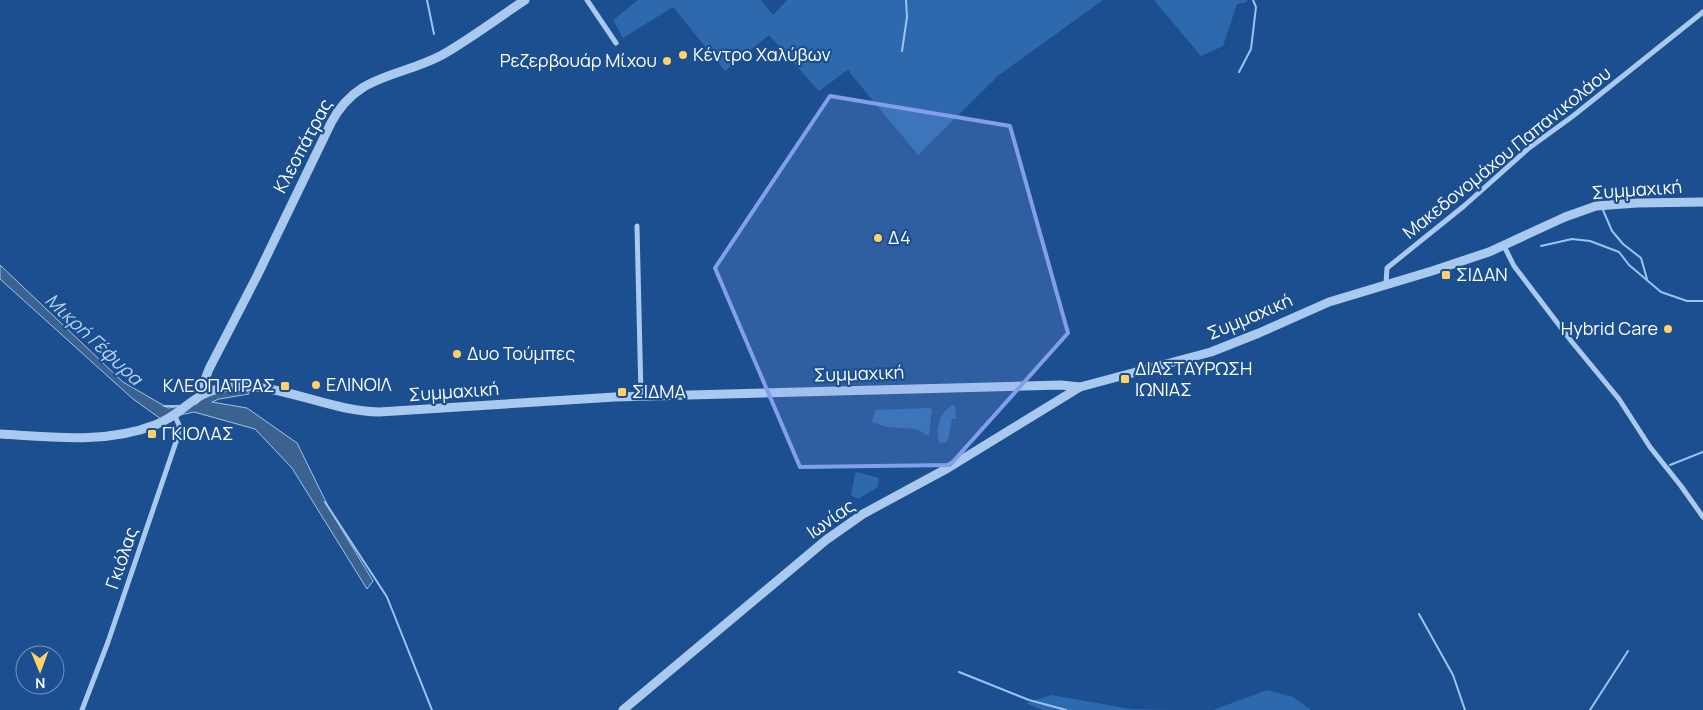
<svg xmlns="http://www.w3.org/2000/svg" width="1703" height="710" font-family="Manrope,sans-serif">
  <style>
    .green { fill: #2e69ad }
    .water { fill: #3c6290; stroke: #9cc4f0 }
    .lines { fill: none; stroke-linecap: round; stroke-linejoin: round }
    .stream { stroke: #9cc4f0; stroke-width: 2 }
    .minor { stroke: #a9c9ee; stroke-width: 5 }
    .tertiary { stroke: #a9c9ee; stroke-width: 9 }
    .marked { fill: #839eea; fill-opacity: 0.2; stroke: #839eea; stroke-width: 4; stroke-linejoin: round }
    .poi-dot { fill: #ffd166; stroke: #1b4f8f; stroke-width: 2 }
    .labels { text-anchor: middle; stroke-width: 4.5; stroke-linejoin: round; paint-order: stroke }
    .poi-label { font-size: 18px; fill: #fff; stroke: #1b4f8f; text-anchor: start }
    .street-label { font-size: 18px; fill: #fff; stroke: #1b4f8f }
    .water-label { font-size: 19px; font-style: italic; fill: #b5d3f5; stroke: #1b4f8f }
  </style>
  <rect width="100%" height="100%" fill="#1b4f8f"/>
  <g class="green">
    <polygon points="638,0 761,0 773,15 787,0 1103,0 999,75 918,155 850,73 849,69 819,91 769,35 725,71 673,7 623,38 613,20"/>
    <polygon points="1154,0 1247,0 1247,2 1237,4 1223,46 1201,56"/>
    <path d="M955,405L956,419H952L948,440L946,442L940,443C933,431 942,407 955,405Z"/>
    <polygon points="929,408 932,410 929,436 916,429 887,427 872,422 875,410"/>
    <polygon points="857,472 879,478 878,487 858,499 851,495 855,474"/>
    <polygon points="1267,690 1293,697 1311,710 1213,710"/>
    <polygon points="1051,695 1131,709 1172,710 1042,710 1026,703"/>
  </g>
  <path class="water" d="M0,265L123,382L168,408L197,404C208,390 230,391 247,390L249,394L219,399L212,402L247,408L297,443L330,510L373,581L367,589L292,468L255,429L194,412L161,419L133,399L0,279Z"/>
  <g class="lines">
    <g class="stream">
      <polyline points="427,0 434,34"/>
      <polyline points="902,51 907,17 906,0"/>
      <polyline points="1239,72 1251,49 1256,7 1253,0"/>
      <polyline points="1603,210 1612,231 1623,244 1641,258 1647,279"/>
      <polyline points="1541,246 1572,239 1590,241 1619,252 1629,265 1661,292 1687,301 1703,301"/>
      <polyline points="164,406 179,406"/>
      <polyline points="1670,465 1703,452"/>
      <polyline points="325,502 387,597 432,710"/>
      <polyline points="1419,614 1453,675 1465,710"/>
      <polyline points="959,672 1029,700 1066,710"/>
      <polyline points="1590,710 1628,651"/>
    </g>
    <g class="minor">
      <polyline points="587,0 616,43"/>
      <polyline points="637,226 641,396"/>
      <polyline points="1504,246 1514,266 1572,342 1619,399 1650,447 1681,486 1703,517"/>
      <polyline points="1386,283 1387,268 1464,206 1529,148 1573,116 1703,12"/>
      <polyline points="82,710 108,642 178,436 179,425 174,414"/>
    </g>
    <g class="tertiary">
      <path d="M205,392L204,382L209,369L257,276L331,123C357,73 399,78 442,55C470,39 498,18 525,0"/>
      <path d="M0,434C51,437 106,444 155,425C185,414 192,391 229,387C280,382 328,411 379,412L615,397L1061,385L1080,387L1211,352L1259,333L1329,302L1432,271L1489,252L1565,217L1596,206L1637,203L1703,202"/>
      <polyline points="623,710 826,540 863,514 948,468 1080,387"/>
    </g>
  </g>
  <path class="marked" d="M830,96L1010,126L1068,333L950,465L800,467L715,268Z"/>
  <g class="poi-dot">
    <circle cx="683" cy="55" r="5"/>
    <circle cx="667" cy="61" r="5"/>
    <circle cx="878" cy="238" r="5"/>
    <rect x="1441" y="270" width="10" height="10" rx="2.5"/>
    <circle cx="1668" cy="329" r="5"/>
    <circle cx="457" cy="354" r="5"/>
    <rect x="1120" y="374" width="10" height="10" rx="2.5"/>
    <circle cx="316" cy="385" r="5"/>
    <rect x="280" y="381" width="10" height="10" rx="2.5"/>
    <rect x="617" y="387" width="10" height="10" rx="2.5"/>
    <rect x="147" y="429" width="10" height="10" rx="2.5"/>
  </g>
  <g class="labels">
    <g class="poi-label">
      <text x="693" y="61">Κέντρο Χαλύβων</text>
      <text x="657" y="67" text-anchor="end">Ρεζερβουάρ Μίχου</text>
      <text x="888" y="244">Δ4</text>
      <text x="1456" y="281">ΣΙΔΑΝ</text>
      <text x="1658" y="335" text-anchor="end">Hybrid Care</text>
      <text x="467" y="360">Δυο Τούμπες</text>
      <text x="1135" y="375">ΔΙΑΣΤΑΥΡΩΣΗ<tspan x="1135" dy="21">ΙΩΝΙΑΣ</tspan></text>
      <text x="326" y="391">ΕΛΙΝΟΙΛ</text>
      <text x="275" y="392" text-anchor="end">ΚΛΕΟΠΑΤΡΑΣ</text>
      <text x="632" y="398">ΣΙΔΜΑ</text>
      <text x="162" y="440">ΓΚΙΟΛΑΣ</text>
    </g>
    <g class="street-label">
      <text transform="translate(303 146) rotate(-62)" y="6">Κλεοπάτρας</text>
      <text transform="translate(1507 153) rotate(-39)" y="6">Μακεδονομάχου Παπανικολάου</text>
      <text transform="translate(1637 190) rotate(-4)" y="6">Συμμαχική</text>
      <text transform="translate(1250 317) rotate(-23)" y="6">Συμμαχική</text>
      <text transform="translate(859 374) rotate(-2)" y="6">Συμμαχική</text>
      <text transform="translate(454 392) rotate(-4)" y="6">Συμμαχική</text>
      <text transform="translate(831 519) rotate(-35)" y="6">Ιωνίας</text>
      <text transform="translate(122 558) rotate(-71)" y="6">Γκιόλας</text>
    </g>
    <g class="water-label">
      <text transform="translate(94 339) rotate(43)" y="7">Μικρή Γέφυρα</text>
    </g>
  </g>
  <g transform="translate(40 670) rotate(179)"><circle r="24" fill="#1b4f8f" stroke="#7695bc"/>
  <path d="M0-4L9 19L0 12L-9 19Z" fill="#ffd166"/>
  <text y="-8" font-size="14" font-weight="bold" text-anchor="middle" fill="#ffffff">N</text>
  </g>
</svg>
